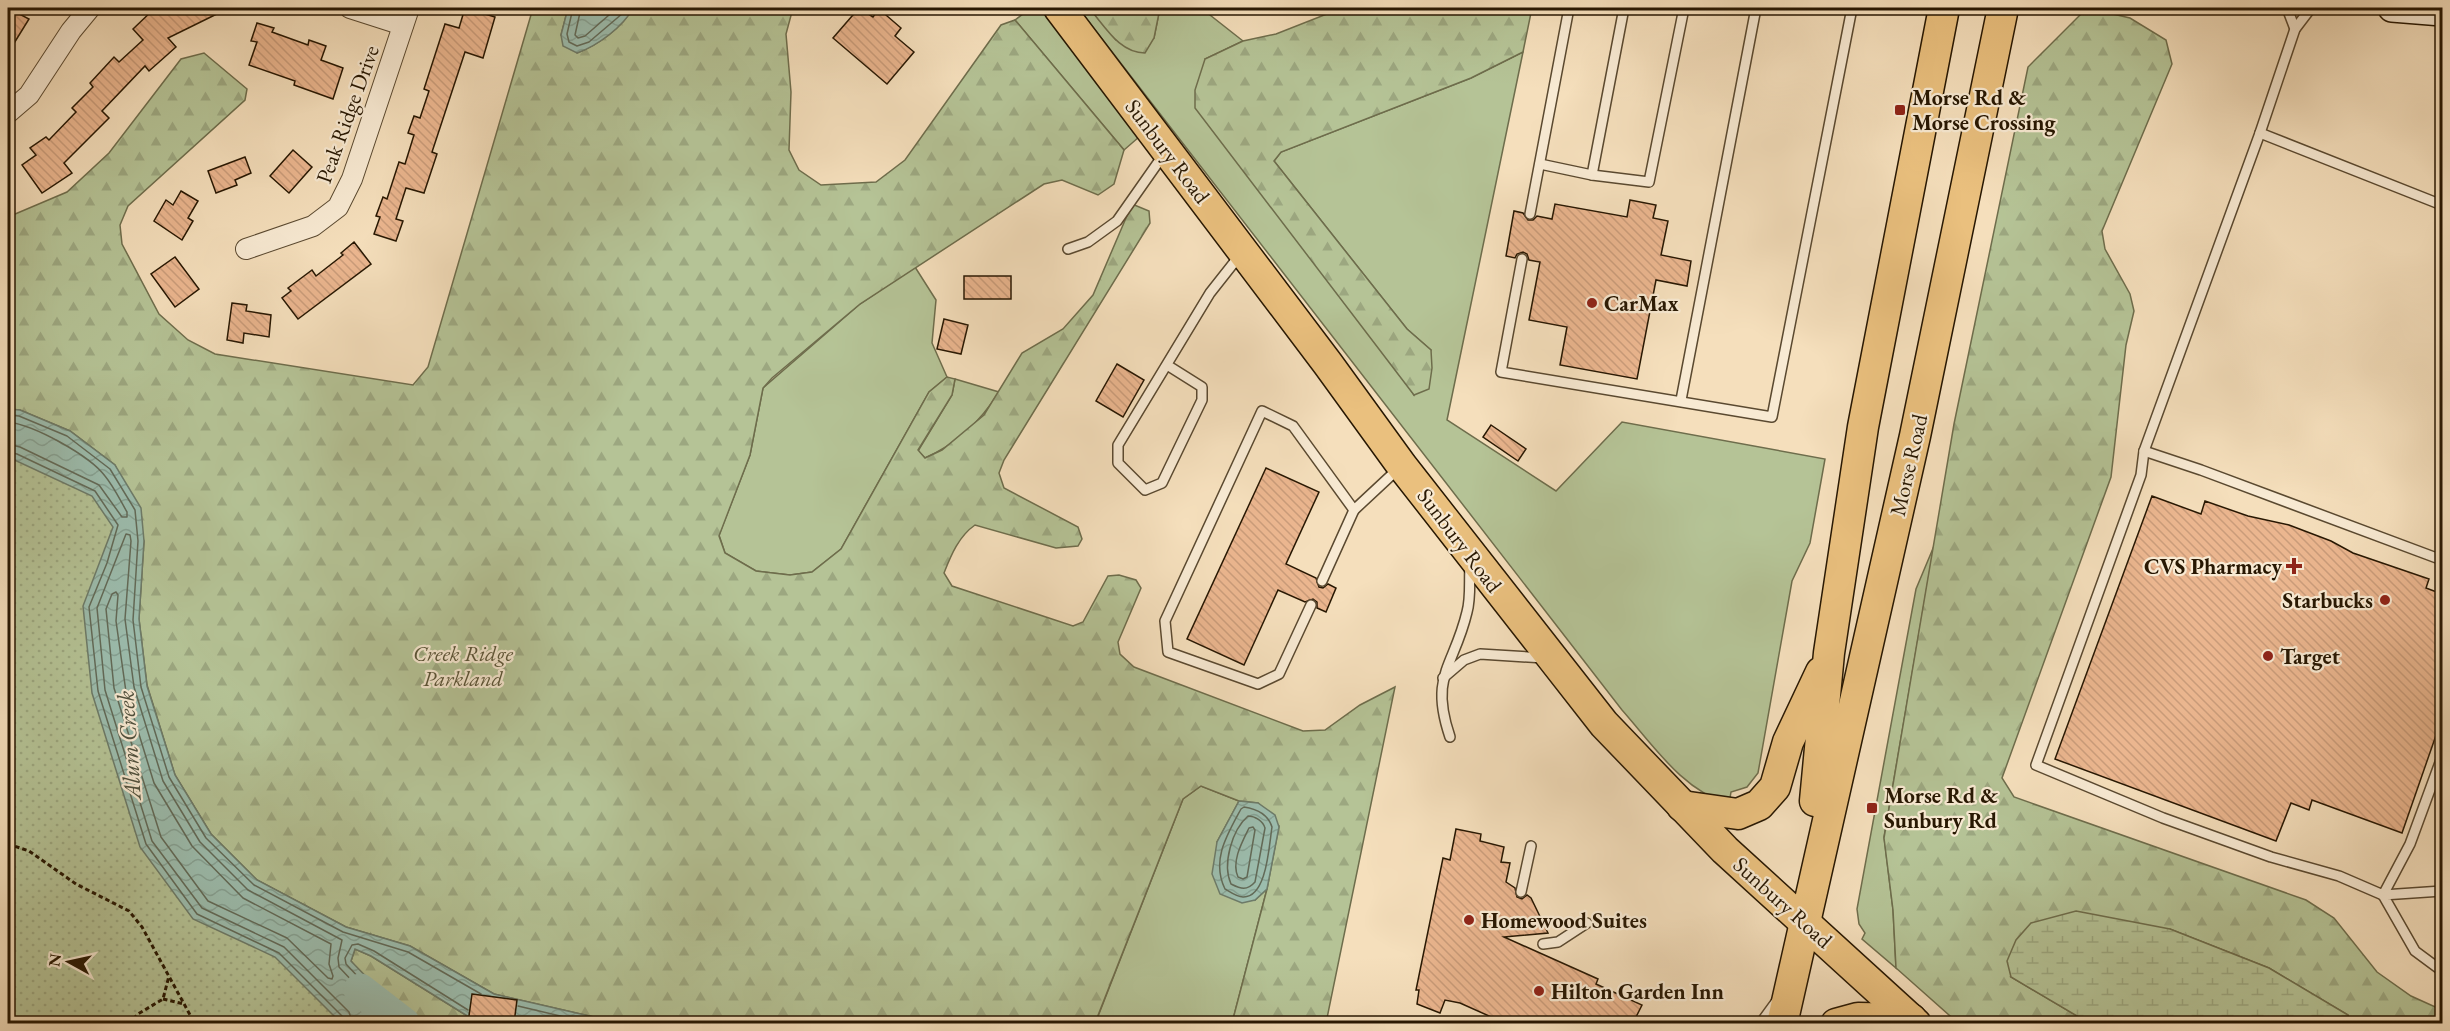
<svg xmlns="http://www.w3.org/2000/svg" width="2450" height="1031" font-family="'EB Garamond',serif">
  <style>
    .grass { fill: #b5c396; stroke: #6e6d4c; stroke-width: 1.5 }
    .forest { fill: url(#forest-firs); stroke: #6e6d4c; stroke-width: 1.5 }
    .wetland { fill: url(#wetland-marsh); stroke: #6e6d4c; stroke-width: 1.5 }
    .park { fill: url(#park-dots); stroke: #6e6d4c; stroke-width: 1.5 }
    .water { fill: url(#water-waves); stroke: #6d7b69; stroke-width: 1.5 }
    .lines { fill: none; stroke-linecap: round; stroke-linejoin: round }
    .shore { stroke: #626a58; stroke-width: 1.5 }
    .river { stroke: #9cbdae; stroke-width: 33 }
    .building { fill: url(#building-back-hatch); stroke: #271702; stroke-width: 1.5 }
    .lane-casing { stroke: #5a4930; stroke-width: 12 }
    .street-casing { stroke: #5a4930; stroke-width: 22 }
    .secondary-casing { stroke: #271702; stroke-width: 30 }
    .primary-casing { stroke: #271702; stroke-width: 33 }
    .path { stroke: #271702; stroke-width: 3; stroke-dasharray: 4.5 3; stroke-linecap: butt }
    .lane { stroke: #f8ead3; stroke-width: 9 }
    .street { stroke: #f8ead3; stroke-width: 20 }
    .secondary { stroke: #f8ead3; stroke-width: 27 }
    .primary { stroke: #eac07e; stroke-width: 30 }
    .poi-dot { fill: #8f2418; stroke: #f8ead3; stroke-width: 2 }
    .labels { text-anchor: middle; stroke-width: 4.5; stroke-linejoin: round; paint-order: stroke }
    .poi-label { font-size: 22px; font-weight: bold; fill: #271702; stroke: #f8ead3; text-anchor: start }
    .street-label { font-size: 22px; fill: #271702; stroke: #f8ead3 }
    .park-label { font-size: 22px; font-style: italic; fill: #595336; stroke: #f8ead3 }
    .water-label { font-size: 24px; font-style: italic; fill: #50513e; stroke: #f8ead3 }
  </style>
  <defs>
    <pattern id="forest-firs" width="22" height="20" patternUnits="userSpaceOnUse" patternTransform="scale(1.5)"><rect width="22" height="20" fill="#b5c396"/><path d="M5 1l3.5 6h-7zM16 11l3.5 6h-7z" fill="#9ca780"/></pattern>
    <pattern id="wetland-marsh" width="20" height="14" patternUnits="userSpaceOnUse" patternTransform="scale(1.5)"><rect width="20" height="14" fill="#b5c396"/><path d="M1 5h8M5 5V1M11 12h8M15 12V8" fill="none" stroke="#9ca780"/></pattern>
    <pattern id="park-dots" width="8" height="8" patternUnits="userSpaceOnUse" patternTransform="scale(1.5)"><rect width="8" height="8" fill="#b5c396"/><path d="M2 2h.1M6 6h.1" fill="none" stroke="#9ca780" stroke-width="1.8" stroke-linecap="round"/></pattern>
    <pattern id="water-waves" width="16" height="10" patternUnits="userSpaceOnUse" patternTransform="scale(1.5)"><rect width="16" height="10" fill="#9cbdae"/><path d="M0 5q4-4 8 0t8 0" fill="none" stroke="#86a294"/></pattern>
    <pattern id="building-back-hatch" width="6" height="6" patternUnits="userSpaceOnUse" patternTransform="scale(1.5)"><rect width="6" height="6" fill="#ebb68f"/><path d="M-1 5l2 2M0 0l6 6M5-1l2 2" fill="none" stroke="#ca9c7a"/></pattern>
  </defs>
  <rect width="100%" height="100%" fill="#f5dfbc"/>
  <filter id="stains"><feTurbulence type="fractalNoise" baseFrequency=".00333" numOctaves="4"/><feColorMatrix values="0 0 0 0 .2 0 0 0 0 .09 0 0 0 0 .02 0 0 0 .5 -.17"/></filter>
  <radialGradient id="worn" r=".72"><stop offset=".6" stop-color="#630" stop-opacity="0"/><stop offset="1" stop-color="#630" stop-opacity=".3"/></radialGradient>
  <g class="grass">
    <polygon points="1031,8 1040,8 1139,137 1124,150 1015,20"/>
    <path d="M1078,8H1089L1116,40L1154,38L1160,8H1201L1243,41L1205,59L1414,395L1431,350L1407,329L1274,161L1281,152L1471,78L1523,52L1447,420L1556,491L1622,422L1825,459L1810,543L1792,581L1758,773L1747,787L1731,792L1729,804C1683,791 1653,745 1622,710Z"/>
    <polygon points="915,267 936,300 932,343 947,377 929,392 841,549 812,572 790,575 756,571 725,553 719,535 750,455 763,388 860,304"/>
    <path d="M955,379L999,392C981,421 957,444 925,458L918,451L952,395Z"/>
    <polygon points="1934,546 1884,837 1893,910 1896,968 1862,939 1865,933 1859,924 1857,909 1916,589"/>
    <polygon points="1201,786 1239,801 1217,842 1255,900 1267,889 1232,1023 1095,1024 1183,799"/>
  </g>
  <g class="forest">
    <path d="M533,8H568L561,35L577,53C597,46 623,27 633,8H793L786,34L791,92L789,150L799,170L821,185L876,182L905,160L1001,25L1015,20L1124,150L1114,184L1098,195L1062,180L1044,184L860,304L772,378L763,388L750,455L719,536L725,553L756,571L790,575L812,572L841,549L929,392L947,377L955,379L952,395L918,450L925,458L942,450L984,415L1022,353L1063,329L1093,295L1132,204L1149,211L1150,223L1004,460L999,473L1004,488L1078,527L1082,539L1078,546L1056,548L975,525C959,536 951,555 944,573L952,586L1073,626L1083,622L1108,576L1119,575L1136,580L1141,588L1118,642L1120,654L1134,667L1303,731L1325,730L1360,705L1395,687L1326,1023H1232L1267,889L1279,826L1258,803L1239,801L1201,786L1183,799L1095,1023L652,1024L598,1018L494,994L410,946L346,927L257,880L211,834L175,775L147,685L139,619L144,541L115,465L70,431L20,410L8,409V217L67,192L109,153L181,59L204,53L247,89L245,100L128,206L120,225L122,244L159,314L188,340L215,354L413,385L428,367Z"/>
    <path d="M1089,8H1160L1154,38L1145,53C1119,53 1105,26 1089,8Z"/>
    <polygon points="1342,8 1532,8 1523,52 1471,78 1281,152 1274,161 1407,329 1431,350 1432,368 1429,389 1414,395 1195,108 1195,90 1205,59 1243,41 1276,34"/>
    <polygon points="2087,8 2130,18 2166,40 2172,64 2102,231 2105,249 2130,294 2134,311 2126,345 2111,477 2002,778 2014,797 2306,900 2334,918 2377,972 2411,996 2442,1010 2442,1023 2351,1023 2348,1015 2269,968 2170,929 2011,977 2089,1023 1958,1023 1896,968 1893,910 1884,838 1954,424 2028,67"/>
    <polygon points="355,949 371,956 469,1017 489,1023 399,1023 351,961"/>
  </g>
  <polygon class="wetland" points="2076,911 2170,929 2269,968 2348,1015 2351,1023 2089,1023 2011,977 2007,961 2016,940 2031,923"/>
  <polygon class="park" points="8,439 69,458 128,521 135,815 404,1023 8,1023"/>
  <g class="water">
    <path d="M568,8H633C623,27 597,46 577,53L563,46L561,35Z"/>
    <polygon points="8,409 20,410 70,431 115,465 141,508 144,541 139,619 147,686 175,775 211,834 257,880 346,927 410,946 494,994 598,1018 652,1023 489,1023 469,1017 371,956 355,949 351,961 382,993 399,1023 341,1023 275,957 193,919 140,847 92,693 83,606 113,527 92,496 8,457"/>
    <polygon points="1239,801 1258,803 1275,815 1279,827 1267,889 1255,900 1242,903 1220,894 1212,874 1217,842"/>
  </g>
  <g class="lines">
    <g class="shore">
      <polyline points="573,8 567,34 569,42 577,46 589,42 623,13 626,8"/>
      <polyline points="581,8 575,35 578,38 585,36 617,8"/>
      <polyline points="8,415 19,416 67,436 110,469 135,510 138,541 133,620 141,687 169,777 206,838 254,885 343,932 408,952 481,994"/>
      <path d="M8,422C34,425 89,455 105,476C114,487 120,500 127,512V517H122L99,485L20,447L8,444"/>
      <polyline points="8,452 17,454 95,491 118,525 107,563 89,607 98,691 146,844 197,914 279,953 343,1017 345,1024"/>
      <polygon points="116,592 118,595 116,621 126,692 154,783 192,846 243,898 331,944 329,964 333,976 332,979 328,978 287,938 208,901 161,837 114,688 106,609 112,594"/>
      <path d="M1244,807C1257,809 1268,814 1272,827C1269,845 1267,898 1243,897C1237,897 1230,892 1225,889C1211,860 1227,835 1241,809Z"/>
      <path d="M1248,816C1255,816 1263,821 1265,828L1255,882C1247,891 1241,889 1231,884C1222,864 1232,830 1248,816Z"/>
      <path d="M1253,827L1255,830L1247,877L1243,879L1238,877C1231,862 1242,842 1249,828Z"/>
      <polyline points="518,1006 594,1024"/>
      <polyline points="353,1024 349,1012 284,947 202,908 152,841 105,690 97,608 126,534 130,535 131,541 125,619 134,687 163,781 200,842 248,890 342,940 338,958 339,967 371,1001 384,1024"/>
      <polyline points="392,1024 377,997 346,964 345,958 352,945 358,944 374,951 468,1010"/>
    </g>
    <polyline class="river" points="360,990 404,1024"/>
  </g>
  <g class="building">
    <polygon points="8,8 29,19 8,53"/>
    <polygon points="155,8 229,8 168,38 176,47 149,71 145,66 102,111 109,118 64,163 72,173 42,193 22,165 36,155 30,148 46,137 49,140 76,112 72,108 93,87 90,83 114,57 119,62 143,40 133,29"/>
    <polygon points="465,8 495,17 483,58 465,52 432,152 437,154 424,193 406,188 396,219 403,221 396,241 374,234 380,217 376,216 383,197 387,199 399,162 405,164 414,135 408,133 414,116 420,118 429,91 424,89 445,24 459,28"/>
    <polygon points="859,8 873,17 879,9 901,28 895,36 914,52 887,84 833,38"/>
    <polygon points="257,23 274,28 272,32 308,45 309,40 326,46 321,60 343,68 333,99 294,85 295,81 249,65 257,42 251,41"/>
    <polygon points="293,150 312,167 289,193 270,176"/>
    <polygon points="245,157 251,173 235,180 237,185 216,193 208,171"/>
    <polygon points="181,191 198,201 188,218 193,221 182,240 154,221 166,200 173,205"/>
    <polygon points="1630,200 1656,205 1653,218 1668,221 1661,255 1691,261 1687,286 1656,280 1637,379 1560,365 1567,327 1529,320 1540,262 1529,260 1527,254 1523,252 1517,254 1515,258 1506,256 1514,211 1523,213 1528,220 1533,220 1537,216 1552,219 1555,204 1627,217"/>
    <polygon points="354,242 371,264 298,319 282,298 291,291 288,288 312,270 316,276 343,255 341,253"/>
    <polygon points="175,257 199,289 175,307 151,274"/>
    <rect x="964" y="276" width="47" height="23"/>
    <polygon points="232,303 247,305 246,311 271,315 269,337 244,333 243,343 227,340"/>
    <polygon points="944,319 968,325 961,354 937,349"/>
    <polygon points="1117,364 1144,380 1123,417 1096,401"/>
    <polygon points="1491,425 1526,449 1518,461 1483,437"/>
    <polygon points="1266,468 1319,492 1286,564 1316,578 1319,587 1323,588 1328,584 1336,588 1326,612 1317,608 1317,602 1313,599 1305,602 1278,590 1244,665 1187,639"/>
    <polygon points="2152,496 2201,514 2205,501 2248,516 2289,525 2331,541 2353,553 2429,579 2426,588 2442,594 2442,718 2402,833 2312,800 2309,810 2291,803 2276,841 2055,759"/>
    <polygon points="1456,829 1481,834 1480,841 1504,847 1501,862 1510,863 1506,882 1515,888 1517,897 1522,899 1527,895 1531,898 1548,933 1504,937 1598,979 1596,984 1642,1005 1633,1023 1513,1023 1499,1017 1498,1020 1460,1003 1445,1000 1440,1013 1417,1004 1419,990 1416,990 1443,858 1450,860"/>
    <polygon points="472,994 517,1000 514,1023 468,1023"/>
  </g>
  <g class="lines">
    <g class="lane-casing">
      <g id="lane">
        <polyline points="2287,8 2295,29"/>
        <polyline points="2311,8 2295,29 2260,133 2144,451 2141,475 2036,765 2163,818 2271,857 2339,876 2383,895 2410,844 2442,757"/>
        <polyline points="2260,133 2442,205"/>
        <polyline points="1540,164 1592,175 1649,182 1684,8"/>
        <polyline points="1592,175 1624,8"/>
        <polyline points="1530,214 1569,8"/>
        <polyline points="1068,249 1088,242 1117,221 1164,154"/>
        <polyline points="1522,259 1501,372 1772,417 1852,8"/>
        <polyline points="1167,365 1202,387 1202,400 1162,483 1145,490 1118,463 1118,445 1210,293 1240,255"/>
        <polyline points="1681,400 1756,8"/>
        <polyline points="2144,451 2201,470 2442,560"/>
        <polyline points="1322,581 1354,510"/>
        <polyline points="1311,605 1279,674 1258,684 1168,652 1165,621 1262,411 1293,426 1354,510 1398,469"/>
        <polyline points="1443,678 1464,660 1480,654 1544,658"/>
        <path d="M1450,737C1429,675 1454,667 1467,612C1471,598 1469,581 1470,566"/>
        <polyline points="2442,891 2383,895 2415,951 2442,971"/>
        <polyline points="1521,892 1531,846"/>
        <polyline points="1543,944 1558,942 1587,923"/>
        <polyline points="1760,1024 1776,1002"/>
      </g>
    </g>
    <g class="street-casing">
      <g id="street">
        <polyline points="350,8 403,25"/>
        <polyline points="8,113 29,95 71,31 90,8"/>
        <polyline points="246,249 313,226 338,207 352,179 409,8"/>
      </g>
    </g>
    <g class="secondary-casing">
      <polyline id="secondary" points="2392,8 2442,12"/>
    </g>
    <g class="primary-casing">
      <g id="primary">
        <polyline points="1059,8 1328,364 1402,466 1604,724 1725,850 1916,1024"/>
        <polyline points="1815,801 1829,653 1863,427 1944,8"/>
        <polyline points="1682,806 1738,814 1759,805 1775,787 1788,742 1821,672"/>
        <polyline points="1782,1024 1915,436 2003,8"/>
        <polyline points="1836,1024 1858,1018 1911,1019"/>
      </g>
    </g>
    <g class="path">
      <polyline points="8,844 29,851 76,884 129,911 142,927 195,1024"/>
      <polyline points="163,999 184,1004"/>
      <polyline points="128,1024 138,1014 163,999 169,976"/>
    </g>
    <use href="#lane" class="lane"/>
    <use href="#street" class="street"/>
    <use href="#secondary" class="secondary"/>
    <use href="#primary" class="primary"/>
  </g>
  <g class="poi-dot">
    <rect x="1894" y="104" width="12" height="12" rx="3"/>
    <circle cx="1592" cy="303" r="6"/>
    <path d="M2291 557h6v6h6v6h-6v6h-6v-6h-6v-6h6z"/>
    <circle cx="2385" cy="600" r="6"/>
    <circle cx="2268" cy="656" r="6"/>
    <rect x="1866" y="802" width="12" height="12" rx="3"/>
    <circle cx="1469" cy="920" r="6"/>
    <circle cx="1539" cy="991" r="6"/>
  </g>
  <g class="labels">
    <g class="poi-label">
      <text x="1912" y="105">Morse Rd &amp;<tspan x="1912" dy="25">Morse Crossing</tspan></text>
      <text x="1604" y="311">CarMax</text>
      <text x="2282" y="574" text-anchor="end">CVS Pharmacy</text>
      <text x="2373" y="608" text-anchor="end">Starbucks</text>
      <text x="2280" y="664">Target</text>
      <text x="1884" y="803">Morse Rd &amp;<tspan x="1884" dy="25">Sunbury Rd</tspan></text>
      <text x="1481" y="928">Homewood Suites</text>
      <text x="1551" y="999">Hilton Garden Inn</text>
    </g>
    <g class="street-label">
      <text transform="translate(347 114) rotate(-70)" y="8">Peak Ridge Drive</text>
      <text transform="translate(1168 151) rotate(53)" y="8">Sunbury Road</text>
      <text transform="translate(1908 465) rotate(-77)" y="8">Morse Road</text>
      <text transform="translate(1460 540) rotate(53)" y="8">Sunbury Road</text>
      <text transform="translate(1783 902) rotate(42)" y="8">Sunbury Road</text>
    </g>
    <g class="park-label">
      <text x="463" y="661">Creek Ridge<tspan x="463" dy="25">Parkland</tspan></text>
    </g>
    <g class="water-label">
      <text transform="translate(129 745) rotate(-94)" y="8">Alum Creek</text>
    </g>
  </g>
  <rect width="2450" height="1031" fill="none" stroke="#f5dfbc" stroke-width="30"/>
  <rect x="9" y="9" width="2432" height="1013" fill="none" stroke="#271702" stroke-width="3"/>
  <rect x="15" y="15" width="2420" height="1001" fill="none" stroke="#271702" stroke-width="1.5"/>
  <g transform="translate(69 962) rotate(278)" stroke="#f8ead3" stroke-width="4.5" paint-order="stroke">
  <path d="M0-4.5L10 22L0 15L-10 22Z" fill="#271702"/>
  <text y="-9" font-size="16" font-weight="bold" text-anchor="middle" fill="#271702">N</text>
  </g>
  <rect width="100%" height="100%" filter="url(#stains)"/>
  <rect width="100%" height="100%" fill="url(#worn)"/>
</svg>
